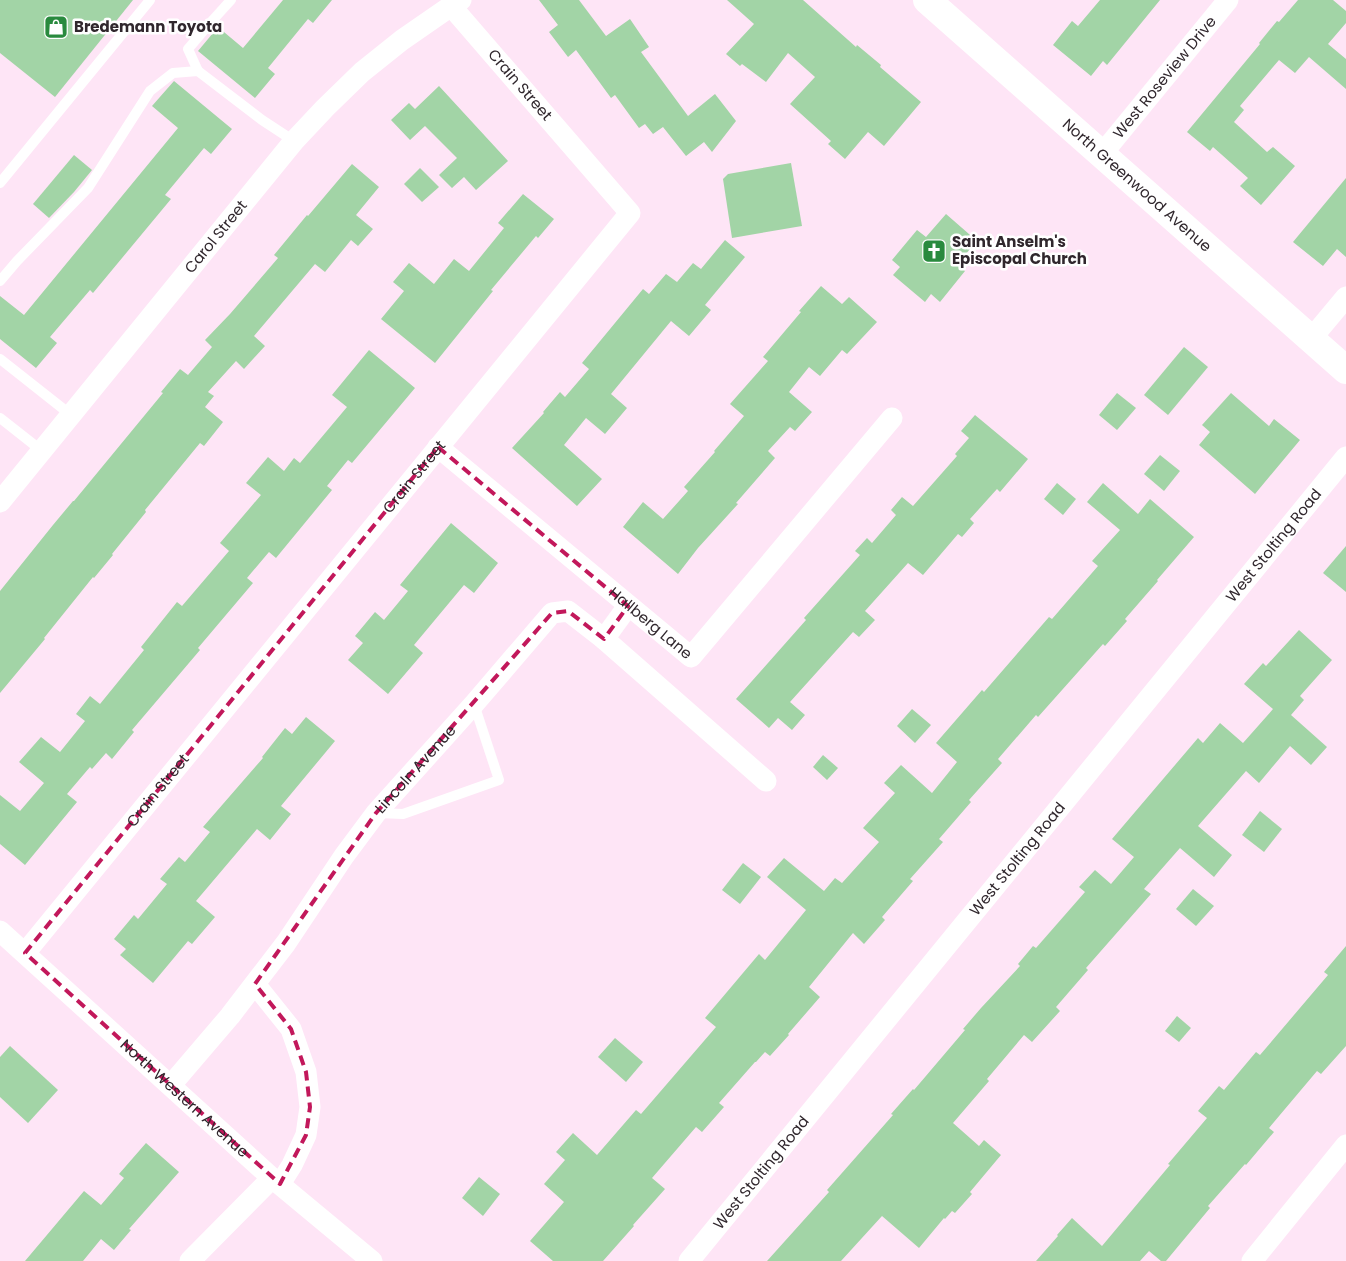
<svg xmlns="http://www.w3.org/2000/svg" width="1346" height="1261" font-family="Poppins,sans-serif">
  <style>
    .building { fill: #a2d4a6 }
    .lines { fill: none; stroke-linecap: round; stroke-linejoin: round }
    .lane { stroke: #fff; stroke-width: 10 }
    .street { stroke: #fff; stroke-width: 21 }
    .secondary { stroke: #fff; stroke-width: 28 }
    .marked { fill: none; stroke: #c2185b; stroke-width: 4; stroke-dasharray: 10 6; stroke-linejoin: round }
    .labels { text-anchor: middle; stroke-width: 5; stroke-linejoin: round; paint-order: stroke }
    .poi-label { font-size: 15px; font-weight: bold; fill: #30272d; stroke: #fff; text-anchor: start }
    .street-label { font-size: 15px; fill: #30272d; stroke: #fff }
  </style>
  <rect width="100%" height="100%" fill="#fee5f6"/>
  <g class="building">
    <polygon points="0,0 133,0 55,97 0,53"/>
    <polygon points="283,0 332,0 313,23 308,19 268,68 275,74 255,98 198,51 218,27 243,48"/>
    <polygon points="539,0 579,0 606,36 630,19 649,47 641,52 688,116 715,94 736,121 712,152 704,142 686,156 663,127 653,134 645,124 639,128 615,95 611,98 576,50 568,57 549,32 558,25"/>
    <polygon points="727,0 803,0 856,47 857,45 881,65 880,67 921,102 884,146 868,132 845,159 828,144 831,141 790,104 815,77 788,53 766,82 742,64 740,66 726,54 754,24"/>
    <polygon points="1100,0 1160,0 1107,65 1103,61 1091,76 1053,45 1072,21 1078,26"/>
    <polygon points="1298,0 1333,0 1346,11 1346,23 1328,44 1346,59 1346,89 1309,57 1295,73 1279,60 1240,106 1244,110 1234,122 1267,152 1273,147 1295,166 1261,205 1240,186 1248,178 1213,147 1210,151 1187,132 1260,44 1259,43 1277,21 1279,22"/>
    <polygon points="174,81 232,129 211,154 204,148 165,195 171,199 93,293 90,290 50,337 57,343 36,368 0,339 0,296 24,315 178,128 152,106"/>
    <polygon points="439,86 508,161 476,190 464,177 452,188 439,175 457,158 425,126 410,140 391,120 409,103 415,109"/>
    <polygon points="74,155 92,170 74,192 49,218 33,204"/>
    <polygon points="791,163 802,226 732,238 723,179 728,174"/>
    <polygon points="352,164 379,187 356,215 373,229 358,246 351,240 325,272 315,264 254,336 265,346 244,369 236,361 208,392 214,396 205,407 223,422 204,446 200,443 145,510 146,512 112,554 113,555 94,578 93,577 44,638 45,639 0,693 0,591 53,525 73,501 74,501 163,393 161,392 180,369 188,375 212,347 205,340 230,314 278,258 274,255 307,215 308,216"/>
    <polygon points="420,168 439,187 422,202 404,184"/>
    <polygon points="1346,178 1346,257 1337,249 1323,266 1293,242"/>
    <polygon points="523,194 554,219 538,238 536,236 491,290 493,291 435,363 381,319 404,291 393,282 409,263 434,284 454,259 469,271 504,228 498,223"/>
    <polygon points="946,214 977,241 957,264 965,271 940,302 931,294 925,302 893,275 900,267 892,260 917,230 926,237"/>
    <polygon points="725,240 745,257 705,305 711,310 689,336 671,321 611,394 627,408 605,434 586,418 564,445 602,479 577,506 512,448 544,413 543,412 560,392 565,397 589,369 582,363 643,289 649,294 666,274 677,282 693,263 701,269"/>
    <polygon points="821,286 842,304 849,297 877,322 847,354 842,350 820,376 809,367 789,392 812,412 795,431 790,427 768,451 775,458 736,503 738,504 698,548 678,574 623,527 643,502 663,519 688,491 684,487 715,452 714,451 744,416 730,404 768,361 763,357 801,312 799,311"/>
    <polygon points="1184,347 1208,367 1168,415 1144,395"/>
    <polygon points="369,350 415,388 352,463 348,460 327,486 332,490 276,558 269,552 247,578 253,583 198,648 200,650 132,730 134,732 112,759 106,753 92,769 90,767 67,794 77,802 25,865 0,844 0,795 20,811 44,783 19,762 41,737 60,752 85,721 76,714 90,696 100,704 144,650 141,647 177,602 182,606 229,551 220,543 261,495 246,483 268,457 284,471 294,458 300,463 347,407 332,395"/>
    <polygon points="1117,393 1136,408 1117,430 1099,415"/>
    <polygon points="1231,393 1269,426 1274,419 1300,440 1255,494 1199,445 1210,432 1202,425"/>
    <polygon points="975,415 1028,459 1000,492 997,489 970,519 974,523 962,537 958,534 923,575 908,563 865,611 875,620 859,637 853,632 790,702 805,715 792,730 778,718 769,728 736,699 806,620 804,618 860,555 855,551 867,538 872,543 896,515 891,510 902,497 913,506 957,456 955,454 969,438 961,431"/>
    <polygon points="1160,455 1180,471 1164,491 1144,474"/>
    <polygon points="1057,483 1076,499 1063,515 1044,499"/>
    <polygon points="1103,483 1138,514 1150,499 1194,537 1157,580 1158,581 1125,619 1127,621 1105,646 1103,644 1038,717 1036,715 998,759 1002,763 969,800 971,802 939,839 943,842 910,879 913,881 882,917 885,920 864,944 853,933 809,987 820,997 788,1034 789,1035 770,1056 765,1052 756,1062 755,1062 719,1103 724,1107 702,1132 696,1127 652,1178 665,1189 633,1225 634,1226 603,1261 553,1261 530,1241 564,1202 544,1184 565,1160 556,1152 573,1133 597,1155 636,1110 641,1114 716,1027 705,1018 759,954 765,960 806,910 767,877 784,858 824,891 835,878 842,883 879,842 863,828 895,793 884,783 901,765 932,793 957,762 936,743 982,690 984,692 1049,617 1052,619 1098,566 1092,561 1120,530 1087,502"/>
    <polygon points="451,523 498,563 474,593 464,585 414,645 423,653 388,694 348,660 363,643 355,636 375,612 384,620 408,591 400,585"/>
    <polygon points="1346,546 1346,592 1323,573"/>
    <polygon points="1299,630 1332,660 1300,696 1304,700 1291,715 1327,747 1311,765 1290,746 1259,783 1246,771 1198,826 1232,855 1214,877 1180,848 1144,889 1151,894 1086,968 1088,970 1056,1007 1060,1011 1032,1042 1024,1035 987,1079 989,1081 953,1123 979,1146 984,1140 1001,1155 970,1192 972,1194 955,1213 952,1211 945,1219 944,1218 919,1248 882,1216 841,1261 767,1261 829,1192 827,1190 893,1115 891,1114 913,1089 914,1090 965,1030 963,1029 981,1008 1020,966 1018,964 1033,946 1036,948 1085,892 1079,887 1095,870 1111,884 1134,857 1112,839 1198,738 1203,743 1220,723 1243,743 1273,709 1244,684 1263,663 1266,666"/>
    <polygon points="912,709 931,725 915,743 897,726"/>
    <polygon points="306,717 335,741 281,806 291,814 270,840 257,829 196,901 215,917 192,944 188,941 153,983 120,955 126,949 114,939 134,915 138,919 167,884 160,879 179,857 185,862 210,832 203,827 263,758 262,757 285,728 292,734"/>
    <polygon points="823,755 838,768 827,780 813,767"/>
    <polygon points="1260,811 1282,829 1264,852 1242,835"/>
    <polygon points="743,863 761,877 740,904 722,890"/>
    <polygon points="1193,889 1214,906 1196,926 1176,909"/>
    <polygon points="1346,946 1346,1046 1321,1074 1317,1071 1269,1128 1274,1132 1246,1165 1245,1164 1208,1206 1210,1208 1166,1261 1161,1261 1149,1251 1140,1261 1036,1261 1058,1236 1057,1235 1072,1218 1102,1246 1170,1165 1168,1164 1207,1118 1198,1111 1219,1086 1224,1090 1256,1052 1260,1055 1328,975 1324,972"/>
    <polygon points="1177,1016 1191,1028 1179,1042 1165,1031"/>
    <polygon points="615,1038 643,1062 626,1082 598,1057"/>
    <polygon points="10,1046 58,1090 28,1123 0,1097 0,1057"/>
    <polygon points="146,1143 179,1172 129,1229 131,1230 114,1250 101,1239 83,1261 25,1261 84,1191 101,1205 124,1178 119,1174"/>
    <polygon points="479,1177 500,1194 483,1216 462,1198"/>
  </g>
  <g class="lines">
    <g class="lane">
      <polyline points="198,71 188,49 211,22 231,0"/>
      <polyline points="0,183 150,0"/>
      <polyline points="0,281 17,261 88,188 150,91 173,73 198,71 262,120 294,141"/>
      <polyline points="0,359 71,415"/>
      <polyline points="0,418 42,451"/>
      <polyline points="378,813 403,814 499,780 474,704"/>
    </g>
    <g class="street">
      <path id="s1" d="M1102,154L1228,0"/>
      <polyline points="1311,339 1346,297"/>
      <path id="s2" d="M438,447L691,657L892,418"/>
      <path id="s3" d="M0,502L294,141L325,108L362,72L402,40L451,6L461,0"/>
      <polyline points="604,639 628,606"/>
      <path id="s4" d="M0,931L272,1178L372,1261"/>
      <path id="s5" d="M25,953L630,213L451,6"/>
      <polyline points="255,984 291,1029 306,1072 310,1107 306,1135 292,1165 280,1184"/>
      <path id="s6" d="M171,1085L230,1016L286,943L344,856L376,813L474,704L552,613L568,611L604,639L766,781"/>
      <polyline points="190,1261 272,1178"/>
      <path id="s7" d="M689,1261L1346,457"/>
      <polyline points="1252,1261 1346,1145"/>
    </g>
    <path class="secondary" id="s8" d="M927,0L1346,370"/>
  </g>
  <path class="marked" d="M438,447L628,606L604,639L568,611L552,613L376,813L255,984L291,1029L306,1072L310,1107L306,1135L280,1184L25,953Z"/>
  <defs>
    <g id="shop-square" transform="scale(1.25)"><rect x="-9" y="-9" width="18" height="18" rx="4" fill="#298a3e" stroke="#fff"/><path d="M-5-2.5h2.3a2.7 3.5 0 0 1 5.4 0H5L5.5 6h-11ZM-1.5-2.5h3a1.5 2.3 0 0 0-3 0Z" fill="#fff"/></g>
    <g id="church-square" transform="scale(1.25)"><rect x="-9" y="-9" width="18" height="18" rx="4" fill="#298a3e" stroke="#fff"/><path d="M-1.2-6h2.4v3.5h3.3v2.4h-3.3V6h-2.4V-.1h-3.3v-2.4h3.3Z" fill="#fff"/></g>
  </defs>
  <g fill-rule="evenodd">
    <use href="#shop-square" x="56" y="27"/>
    <use href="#church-square" x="934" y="251"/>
  </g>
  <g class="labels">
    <g class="poi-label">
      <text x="74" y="32">Bredemann Toyota</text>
      <text x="952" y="247">Saint Anselm's<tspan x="952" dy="17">Episcopal Church</tspan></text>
    </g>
    <g class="street-label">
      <text dy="5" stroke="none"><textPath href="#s1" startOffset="99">West Roseview Drive</textPath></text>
      <text transform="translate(520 85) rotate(49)" y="5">Crain Street</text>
      <text dy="5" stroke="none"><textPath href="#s8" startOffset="280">North Greenwood Avenue</textPath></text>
      <text dy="5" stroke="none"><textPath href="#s3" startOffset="342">Carol Street</textPath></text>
      <text dy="5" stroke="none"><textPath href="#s5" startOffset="615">Crain Street</textPath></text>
      <text dy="5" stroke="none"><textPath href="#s7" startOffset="924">West Stolting Road</textPath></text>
      <text dy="5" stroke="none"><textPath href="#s2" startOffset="276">Hallberg Lane</textPath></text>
      <text dy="5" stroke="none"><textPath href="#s6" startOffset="400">Lincoln Avenue</textPath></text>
      <text dy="5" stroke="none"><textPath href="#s5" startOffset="210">Crain Street</textPath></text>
      <text dy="5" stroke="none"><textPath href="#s7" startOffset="519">West Stolting Road</textPath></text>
      <text dy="5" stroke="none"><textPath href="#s4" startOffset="249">North Western Avenue</textPath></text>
      <text dy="5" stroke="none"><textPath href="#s7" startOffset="114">West Stolting Road</textPath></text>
    </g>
  </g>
</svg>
